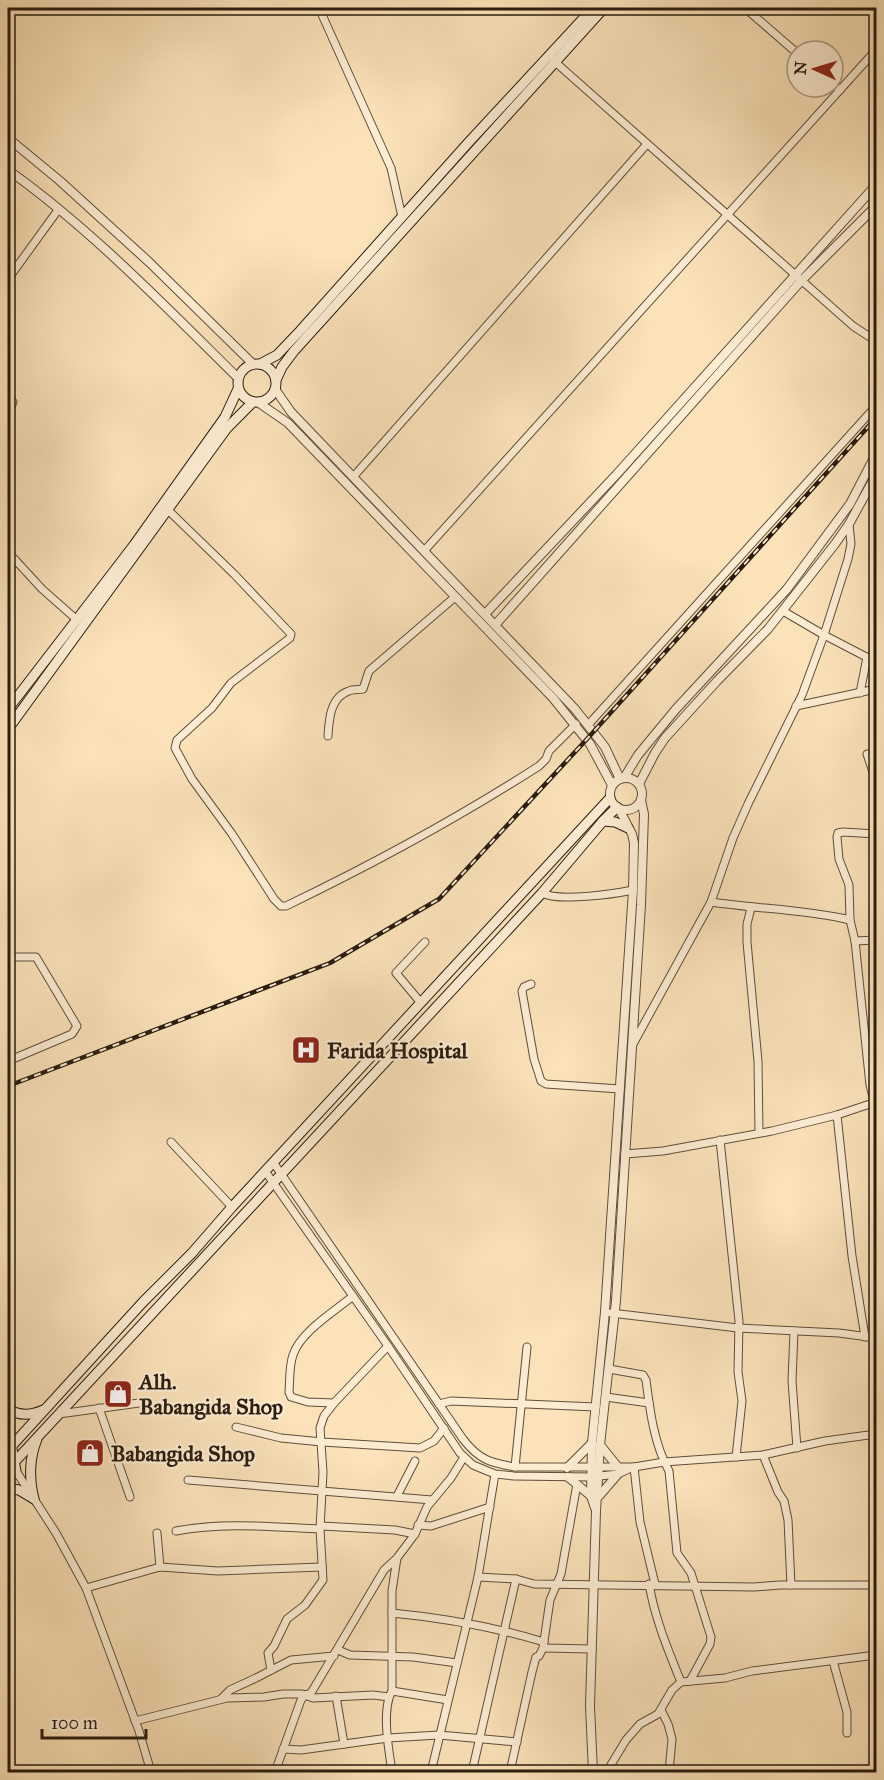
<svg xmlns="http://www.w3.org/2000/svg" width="884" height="1780" font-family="'IM FELL Great Primer',serif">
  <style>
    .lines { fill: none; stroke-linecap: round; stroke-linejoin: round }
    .minor-casing { stroke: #5e4e3a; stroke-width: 9 }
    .tertiary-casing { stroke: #5e4e3a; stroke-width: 10 }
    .secondary-casing { stroke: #291c0f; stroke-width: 11 }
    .minor { stroke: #fcecd2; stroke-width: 7 }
    .tertiary { stroke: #fcecd2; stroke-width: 8 }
    .secondary { stroke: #fcecd2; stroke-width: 9 }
    .rail-casing { stroke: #291c0f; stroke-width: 4.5 }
    .rail { stroke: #fcecd2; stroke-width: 2; stroke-dasharray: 7; stroke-linecap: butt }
    .labels { text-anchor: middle; stroke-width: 4.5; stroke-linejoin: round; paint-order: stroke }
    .poi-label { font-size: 22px; font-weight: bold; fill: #291c0f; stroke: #fcecd2; text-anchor: start }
  </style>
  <rect width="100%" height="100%" fill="#fbe2b9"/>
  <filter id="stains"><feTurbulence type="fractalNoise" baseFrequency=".00333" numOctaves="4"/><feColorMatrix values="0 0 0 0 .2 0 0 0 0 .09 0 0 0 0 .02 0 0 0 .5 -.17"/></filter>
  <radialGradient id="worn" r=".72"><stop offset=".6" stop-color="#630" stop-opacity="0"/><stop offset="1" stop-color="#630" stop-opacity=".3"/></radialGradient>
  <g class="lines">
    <g class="minor-casing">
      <g id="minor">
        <polyline points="319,8 391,168 402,217"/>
        <polyline points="745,8 797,53"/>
        <polyline points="875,8 876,8"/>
        <polyline points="554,61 853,326 876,341"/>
        <polyline points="833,84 840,90"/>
        <polyline points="8,279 58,210"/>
        <polyline points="8,395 13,402 8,415"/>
        <polyline points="354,476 647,144"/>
        <path d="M168,510L234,574L291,634L290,638L231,683L212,708L177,740L175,748L192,779L232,834L274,899L281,906H286C373,864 458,818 539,766L546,759L549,751L576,724"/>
        <polyline points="424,551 876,50"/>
        <polyline points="8,552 42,589 76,619"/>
        <polyline points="783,611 824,635 876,662"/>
        <polyline points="860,693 867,657"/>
        <polyline points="796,706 876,689"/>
        <polyline points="588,725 876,406"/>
        <path d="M328,736C329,720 330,697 349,691C353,689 359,690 363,689L369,671L455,597"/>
        <polyline points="867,754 876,781"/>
        <polyline points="876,834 843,832 838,833 837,837 839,859 849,885 850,920 855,941 870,1085 876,1109"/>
        <path d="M542,893C558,902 614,894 633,890"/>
        <path d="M711,902C757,909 804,909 850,920"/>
        <polyline points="751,908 747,924 747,942 758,1061 759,1133"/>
        <polyline points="855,941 876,940"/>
        <polyline points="8,957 36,957 77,1026 72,1034 8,1061"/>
        <polyline points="531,984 524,987 522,991 534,1059 541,1081 546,1084 620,1089"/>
        <polyline points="421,1003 396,973 425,942"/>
        <polyline points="633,1044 711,902 733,838 748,804 802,695 824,635 848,559 851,544 849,524"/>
        <polyline points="837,1115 852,1256 865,1337"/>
        <polyline points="720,1140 739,1321 738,1372 742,1401 736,1457"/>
        <polyline points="171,1142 232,1207"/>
        <polyline points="625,1154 663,1151 772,1131 837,1115 876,1102"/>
        <path d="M273,1162L463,1439C479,1460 491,1463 515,1467H634L664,1462L763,1455L825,1441L876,1434"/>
        <polyline points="265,1171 388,1346 460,1453 473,1465 485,1470 495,1474 514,1476 591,1477 618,1474 631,1468"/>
        <polyline points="611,1313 738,1328 839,1333 876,1338"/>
        <polyline points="794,1331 792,1381 797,1448"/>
        <path d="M609,1369L643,1375L646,1380C650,1411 654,1444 669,1471L677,1553L691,1573L711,1637L710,1644L690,1681"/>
        <polyline points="606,1397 649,1403"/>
        <path d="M334,1403L308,1402L291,1397L289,1392C290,1380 289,1366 293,1355C300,1332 335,1311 353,1296"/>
        <polyline points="439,1404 451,1401 596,1407"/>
        <polyline points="99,1408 130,1497"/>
        <polyline points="59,1414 139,1403"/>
        <polyline points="236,1427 281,1438 322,1442 420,1448 434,1441 444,1428"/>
        <polyline points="763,1455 778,1492 784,1501 788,1520 791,1585"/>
        <polyline points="515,1467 527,1347"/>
        <polyline points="634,1467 640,1522 655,1584"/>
        <polyline points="16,1471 56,1533 86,1588 139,1731 151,1772"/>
        <polyline points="188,1480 432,1500"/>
        <polyline points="397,1496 415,1461"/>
        <polyline points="418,1525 431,1526 490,1507"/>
        <polyline points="321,1526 395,1530 415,1534"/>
        <path d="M176,1531C223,1522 273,1527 320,1529"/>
        <polyline points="157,1533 160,1567"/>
        <polyline points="478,1577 516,1579 534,1584 754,1587 780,1585 876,1585"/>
        <path d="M649,1584C655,1619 668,1650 681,1682"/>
        <polyline points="86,1588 160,1567 218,1571 322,1567"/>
        <path d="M392,1613C444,1618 495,1627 544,1642"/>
        <polyline points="543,1648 592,1649"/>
        <polyline points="338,1650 350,1655 413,1657 457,1663"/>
        <polyline points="833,1661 847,1712 847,1733"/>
        <polyline points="271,1670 268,1653 274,1646 287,1619 305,1605 323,1580 320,1529 323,1472 320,1428 324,1416 334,1403 388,1346"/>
        <polyline points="392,1691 448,1700"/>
        <polyline points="336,1696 344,1744"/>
        <polyline points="221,1699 230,1690 256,1678 291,1660 334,1656"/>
        <polyline points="661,1710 668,1724 672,1739 669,1772"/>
        <polyline points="135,1721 227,1698 264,1697 283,1694 302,1694 313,1698 373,1695 389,1697"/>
        <polyline points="283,1749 301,1750 388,1738 439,1735 517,1742"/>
        <polyline points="669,1771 704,1772"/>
        <polyline points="275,1772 301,1700 305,1695 311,1693 384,1570 397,1558 415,1534 427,1507 451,1478 464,1457"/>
        <path d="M392,1772C389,1751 381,1710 392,1691V1591L397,1558"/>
        <polyline points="431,1772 478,1577 495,1474"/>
        <polyline points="472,1772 516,1579"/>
        <polyline points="510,1772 532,1672 536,1657 539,1656 543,1648 550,1600 561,1574 577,1484"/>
        <polyline points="596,1772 609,1768 626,1740 640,1724 658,1714 672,1690 681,1682 725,1678 752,1671 876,1655"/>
      </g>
    </g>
    <g class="tertiary-casing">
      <g id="tertiary">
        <polyline points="8,138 60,181 149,262 253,364"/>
        <path d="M8,170C90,228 167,308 238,378"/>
        <polyline points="275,389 291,412 575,709 605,747 620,779"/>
        <polyline points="259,403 288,423 553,698 590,744 612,785"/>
        <polyline points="485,614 616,475 876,185"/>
        <polyline points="495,625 801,281 876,206"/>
        <circle cx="626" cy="794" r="16"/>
        <polyline points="624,778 638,755 676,709 787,589 850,504 876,454"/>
        <polyline points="639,784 655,753 665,738 717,681 768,629 835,544 849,524 876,475"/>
        <polyline points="601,1446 617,1466"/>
        <polyline points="567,1468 592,1443"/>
        <polyline points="568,1477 591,1496"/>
        <polyline points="599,1496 618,1474"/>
        <polyline points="595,1508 591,1496 592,1443 605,1312 633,890 634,843 632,834 619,809"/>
        <polyline points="593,1772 590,1706 596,1511 600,1445 616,1301 641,905 644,814 641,800"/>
      </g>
    </g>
    <g class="secondary-casing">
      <g id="secondary">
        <circle cx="257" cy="383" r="19"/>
        <polyline points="260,364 277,355 300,331 468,143 593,8"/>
        <polyline points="276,380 282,367 294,351 604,8"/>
        <polyline points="8,709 134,545 225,417 238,389"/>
        <polyline points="8,729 227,428 253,402"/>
        <polyline points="603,821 615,822 628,828"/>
        <path d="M8,1409C19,1416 30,1416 43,1410"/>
        <polyline points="8,1427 16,1471"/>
        <polyline points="8,1450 143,1302 192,1253 232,1207 610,798"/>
        <polyline points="8,1469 542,893 603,821 617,807"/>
        <polyline points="8,1488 19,1490 34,1499"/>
        <path d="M34,1499C29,1479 29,1459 37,1439"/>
      </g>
    </g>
    <use href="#minor" class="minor"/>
    <use href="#tertiary" class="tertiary"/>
    <use href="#secondary" class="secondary"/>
    <g class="rail-casing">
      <polyline id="rail" points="8,1086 330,963 439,899 587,739 876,418"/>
    </g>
    <use href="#rail" class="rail"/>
  </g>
  <defs>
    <g id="hospital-square" transform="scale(1.5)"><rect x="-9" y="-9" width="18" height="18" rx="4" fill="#8f2418" stroke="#fcecd2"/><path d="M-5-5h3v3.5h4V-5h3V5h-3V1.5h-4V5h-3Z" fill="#fff"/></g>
    <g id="shop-square" transform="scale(1.5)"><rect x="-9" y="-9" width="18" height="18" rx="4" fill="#8f2418" stroke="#fcecd2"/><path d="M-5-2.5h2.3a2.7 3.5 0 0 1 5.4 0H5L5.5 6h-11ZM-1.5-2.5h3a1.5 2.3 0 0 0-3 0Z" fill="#fff"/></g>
  </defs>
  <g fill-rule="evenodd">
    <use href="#hospital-square" x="306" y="1050"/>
    <use href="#shop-square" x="118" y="1394"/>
    <use href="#shop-square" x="90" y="1453"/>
  </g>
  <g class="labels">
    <g class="poi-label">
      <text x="327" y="1058">Farida Hospital</text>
      <text x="139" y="1389">Alh.<tspan x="139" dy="25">Babangida Shop</tspan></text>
      <text x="111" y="1461">Babangida Shop</text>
    </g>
  </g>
  <rect width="884" height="1780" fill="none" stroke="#fbe2b9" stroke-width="30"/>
  <rect x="9" y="9" width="866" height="1762" fill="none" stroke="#291c0f" stroke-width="3"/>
  <rect x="15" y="15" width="854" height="1750" fill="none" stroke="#291c0f" stroke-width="1.5"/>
  <g transform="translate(815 69) rotate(274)"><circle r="28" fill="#fcecd2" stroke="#a89984" stroke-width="1.5"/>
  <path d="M0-4.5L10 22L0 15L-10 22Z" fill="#8f2418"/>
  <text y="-9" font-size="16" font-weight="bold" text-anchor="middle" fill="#291c0f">N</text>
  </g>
  <path d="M42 1729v9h104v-9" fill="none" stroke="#291c0f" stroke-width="3"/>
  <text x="51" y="1729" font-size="18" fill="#291c0f" stroke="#fcecd2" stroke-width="4.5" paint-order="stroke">100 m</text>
  <rect width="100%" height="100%" filter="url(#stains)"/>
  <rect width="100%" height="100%" fill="url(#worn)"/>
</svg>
